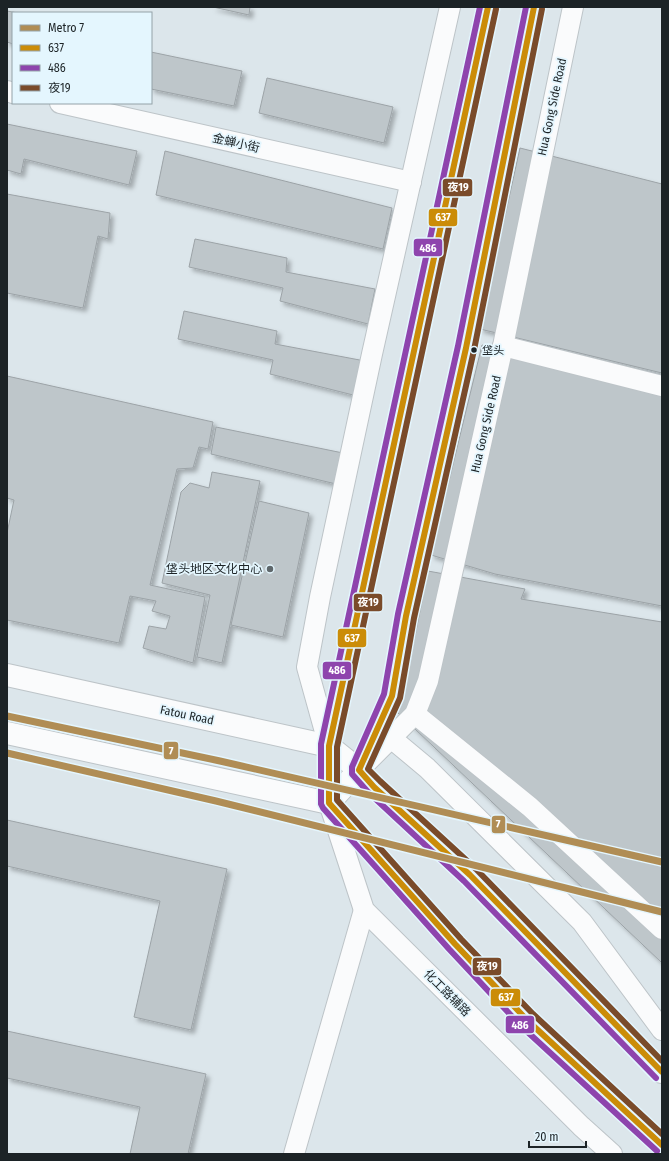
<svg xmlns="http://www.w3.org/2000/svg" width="669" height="1161" font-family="'Fira Sans Condensed','Noto Sans SC',sans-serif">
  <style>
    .building { fill: #bec6ca; stroke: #9ca3a7; filter: url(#shadow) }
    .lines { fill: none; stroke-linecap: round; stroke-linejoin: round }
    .minor-casing { stroke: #bdc4c8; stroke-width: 22 }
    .major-casing { stroke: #bdc4c8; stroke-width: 24 }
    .minor { stroke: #fafbfc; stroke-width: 20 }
    .major { stroke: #fafbfc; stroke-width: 22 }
    .bus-1-casing { stroke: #e4f6fe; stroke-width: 9 }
    .bus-2-casing { stroke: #e4f6fe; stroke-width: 9 }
    .bus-3-casing { stroke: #e4f6fe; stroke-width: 9 }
    .bus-1 { stroke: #cb8c08; stroke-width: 6 }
    .bus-2 { stroke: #8e44ad; stroke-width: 6 }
    .bus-3 { stroke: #7a4b2a; stroke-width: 6 }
    .metro-1-casing { stroke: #e4f6fe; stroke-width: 10 }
    .metro-1 { stroke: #b08d55; stroke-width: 7 }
    .bus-dot { fill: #1c2326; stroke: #e4f6fe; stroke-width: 1.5 }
    .poi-dot { fill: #5f676b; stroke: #e4f6fe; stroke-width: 1.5 }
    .labels { text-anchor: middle; stroke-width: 3.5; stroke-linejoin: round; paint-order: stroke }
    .bus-label { font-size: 11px; fill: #1c2326; stroke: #e4f6fe; text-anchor: start }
    .street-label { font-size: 12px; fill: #1c2326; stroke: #e4f6fe }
    .poi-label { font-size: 12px; fill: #1c2326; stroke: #e4f6fe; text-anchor: end }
    .line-badge { stroke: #e4f6fe; stroke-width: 1.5 }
    .badge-label { font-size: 11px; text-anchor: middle; font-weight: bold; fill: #fff }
  </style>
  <defs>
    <filter id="shadow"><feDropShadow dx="3.5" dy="3.5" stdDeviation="2" flood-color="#0004"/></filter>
  </defs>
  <rect width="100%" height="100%" fill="#dce6eb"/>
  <g class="building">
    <polygon points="213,7 250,7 249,15"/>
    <polygon points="7,11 18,13 13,13 13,44 7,42"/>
    <polygon points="151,52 242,71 234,106 151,89"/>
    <polygon points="267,78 393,107 384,143 259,113"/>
    <polygon points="7,124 137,151 129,185 24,159 21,174 7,170"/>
    <polygon points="520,148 662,184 662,373 480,329"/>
    <polygon points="165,151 392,208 383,249 156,195"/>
    <polygon points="7,194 110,213 108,239 98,236 83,308 7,293"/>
    <polygon points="195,239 287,258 286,272 375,289 368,324 280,301 283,288 189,267"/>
    <polygon points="184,311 277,331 275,344 365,361 357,396 270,374 273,360 178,339"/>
    <polygon points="482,345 662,396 662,606 495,574 431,555"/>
    <polygon points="7,376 213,422 208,449 199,447 193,468 177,469 150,585 205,597 193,663 143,648 149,626 166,629 170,616 152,611 156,601 130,596 119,643 7,620 7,533 14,500 7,498"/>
    <polygon points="216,427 343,453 336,484 211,454"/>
    <polygon points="212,472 260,481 222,663 197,657 210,595 162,583 181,492 190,483 209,488"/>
    <polygon points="259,501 309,513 283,637 231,625"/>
    <polygon points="428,571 525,589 521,599 662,622 662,963 397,712 407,676"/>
    <polygon points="7,820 227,869 191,1030 134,1017 160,901 7,866"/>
    <polygon points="7,1031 206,1074 188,1154 130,1154 140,1107 7,1078"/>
  </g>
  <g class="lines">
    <g class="minor-casing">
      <g id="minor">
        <polyline points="7,91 13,93"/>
        <polyline points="60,103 411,182"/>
        <polyline points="503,346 662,386"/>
        <polyline points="415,714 530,807 662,929"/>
        <polyline points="391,738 427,768 582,922 662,1030"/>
        <polyline points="329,746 307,667 320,597 372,354 450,7"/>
        <polyline points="362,767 415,714 428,681 503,346 573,7"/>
        <polyline points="329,803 364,910 581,1126 612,1154"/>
        <polyline points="294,1154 364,910"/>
      </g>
    </g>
    <g class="major-casing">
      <g id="major">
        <polyline points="488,7 329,746 329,803 455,944 527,1020 662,1145"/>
        <polyline points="7,675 329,746 359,770 374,787 470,875 662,1072"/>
        <polyline points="7,733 329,803"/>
        <polyline points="329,803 359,770 392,696 406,616 466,348 534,7"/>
      </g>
    </g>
    <use href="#minor" class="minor"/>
    <use href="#major" class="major"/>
    <g class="bus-1-casing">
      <g id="bus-1">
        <polyline points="488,7 329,746 329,803 455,944 527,1020 662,1145"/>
        <polyline points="534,7 466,348 406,616 392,696 359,770 374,787 470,875 662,1072"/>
      </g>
    </g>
    <g class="bus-2-casing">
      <g id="bus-2">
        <polyline points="480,7 321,744 321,804 323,808 449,949 521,1026 657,1151"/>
        <polyline points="526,7 458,346 398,614 384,694 352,767 352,774 368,792 464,881 656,1078"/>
      </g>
    </g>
    <g class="bus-3-casing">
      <g id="bus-3">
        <polyline points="496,9 337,747 337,800 461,939 533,1014 662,1134"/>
        <polyline points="542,9 474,350 414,618 400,698 368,769 380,781 476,869 662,1061"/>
      </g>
    </g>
    <use href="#bus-1" class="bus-1"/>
    <use href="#bus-2" class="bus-2"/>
    <use href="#bus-3" class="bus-3"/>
    <g class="metro-1-casing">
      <g id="metro-1">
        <polyline points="7,716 220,761 662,862"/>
        <polyline points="7,753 216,801 662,912"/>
      </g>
    </g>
    <use href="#metro-1" class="metro-1"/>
  </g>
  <circle class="bus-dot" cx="474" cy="350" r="3.5"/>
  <circle class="poi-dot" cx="270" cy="569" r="4"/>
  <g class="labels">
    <g class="bus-label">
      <text x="482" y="354">垡头</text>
    </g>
    <g class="street-label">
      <text transform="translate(552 107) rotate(-78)" y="4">Hua Gong Side Road</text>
      <text transform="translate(236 143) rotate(13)" y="4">金蝉小街</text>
      <text transform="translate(486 424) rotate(-77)" y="4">Hua Gong Side Road</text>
      <text transform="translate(187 715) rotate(12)" y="4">Fatou Road</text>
      <text transform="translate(447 993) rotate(45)" y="4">化工路辅路</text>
    </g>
    <g class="poi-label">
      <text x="262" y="573">垡头地区文化中心</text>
    </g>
  </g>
  <g class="line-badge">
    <rect x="442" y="178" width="31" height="19" rx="4" fill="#7a4b2a"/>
    <rect x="428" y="208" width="30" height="19" rx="4" fill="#cb8c08"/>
    <rect x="413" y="238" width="30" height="19" rx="4" fill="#8e44ad"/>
    <rect x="353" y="593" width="30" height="19" rx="4" fill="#7a4b2a"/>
    <rect x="337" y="628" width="30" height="20" rx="4" fill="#cb8c08"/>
    <rect x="322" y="661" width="30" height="19" rx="4" fill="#8e44ad"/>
    <rect x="163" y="741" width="16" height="19" rx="4" fill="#b08d55"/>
    <rect x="491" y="815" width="15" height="19" rx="4" fill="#b08d55"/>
    <rect x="472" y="957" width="30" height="19" rx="4" fill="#7a4b2a"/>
    <rect x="490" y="988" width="31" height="19" rx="4" fill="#cb8c08"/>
    <rect x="505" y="1015" width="30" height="19" rx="4" fill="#8e44ad"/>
  </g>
  <g class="badge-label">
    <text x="458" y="191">夜19</text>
    <text x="443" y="221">637</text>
    <text x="428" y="252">486</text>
    <text x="368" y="606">夜19</text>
    <text x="352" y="642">637</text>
    <text x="337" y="674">486</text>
    <text x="171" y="755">7</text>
    <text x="498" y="828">7</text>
    <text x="487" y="970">夜19</text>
    <text x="506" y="1001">637</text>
    <text x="520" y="1029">486</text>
  </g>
  <rect width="669" height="1161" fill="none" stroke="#1c2326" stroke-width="16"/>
  <rect x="12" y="12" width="140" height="92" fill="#e4f6fe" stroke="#94a2a8"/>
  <rect x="20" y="25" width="20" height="6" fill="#b08d55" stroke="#94a2a8"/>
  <text x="48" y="32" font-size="12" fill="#1c2326">Metro 7</text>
  <rect x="20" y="45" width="20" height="6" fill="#cb8c08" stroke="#94a2a8"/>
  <text x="48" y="52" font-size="12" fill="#1c2326">637</text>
  <rect x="20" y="65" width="20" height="6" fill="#8e44ad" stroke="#94a2a8"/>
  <text x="48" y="72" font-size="12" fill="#1c2326">486</text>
  <rect x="20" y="85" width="20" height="6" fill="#7a4b2a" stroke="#94a2a8"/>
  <text x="48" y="92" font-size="12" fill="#1c2326">夜19</text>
  <path d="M529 1141v6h57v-6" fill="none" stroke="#1c2326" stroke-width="2"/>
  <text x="535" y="1141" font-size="12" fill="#1c2326" stroke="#e4f6fe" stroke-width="3" paint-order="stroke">20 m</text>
</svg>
